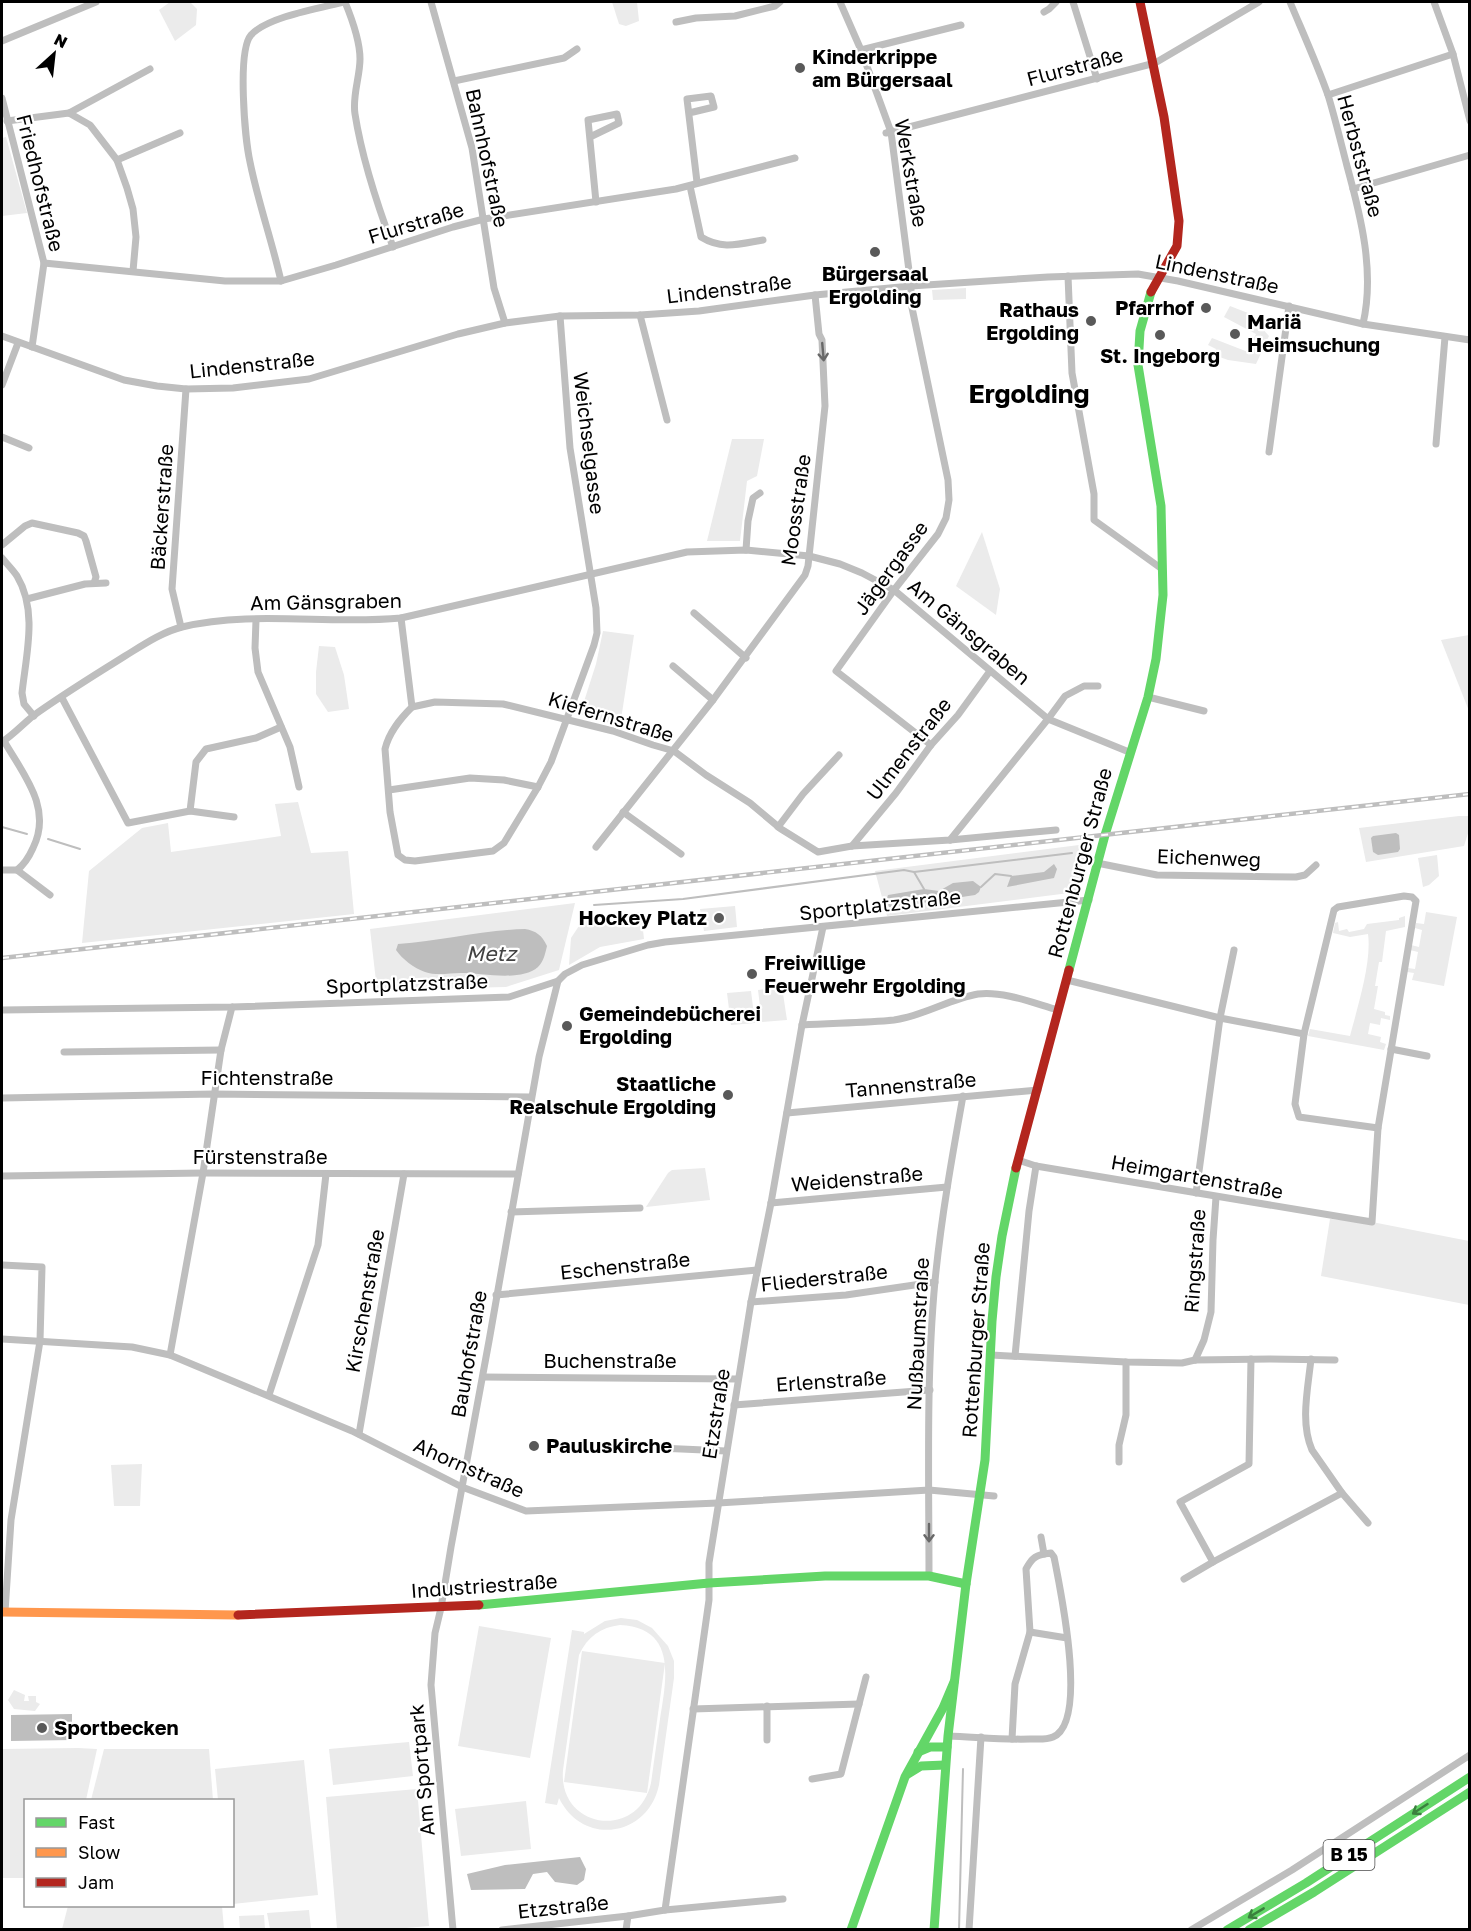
<svg xmlns="http://www.w3.org/2000/svg" width="1471" height="1931" font-family="'Golos Text',sans-serif">
  <style>
    .green { fill: #ebebeb; fill-rule: evenodd }
    .water { fill: #bebebe }
    .lines { fill: none; stroke-linecap: round; stroke-linejoin: round }
    .stream { stroke: #bebebe; stroke-width: 2 }
    .street { stroke: #bebebe; stroke-width: 7 }
    .fast { stroke: #63d668; stroke-width: 9 }
    .slow { stroke: #ff974d; stroke-width: 9 }
    .jam { stroke: #b3261e; stroke-width: 9 }
    .rail-casing { stroke: #bebebe; stroke-width: 4.5 }
    .rail { stroke: #fff; stroke-width: 2; stroke-dasharray: 7; stroke-linecap: butt }
    .oneway { stroke: #686868 }
    .oneway2 { stroke: #3b803e }
    .poi-dot { fill: #595959; stroke: #fff; stroke-width: 2 }
    .labels { text-anchor: middle; stroke-width: 4.5; stroke-linejoin: round; paint-order: stroke }
    .shield { fill: #fff; stroke: #4c4c4c; stroke-width: 1.5 }
    .shield-label { font-size: 18px; font-weight: bold; fill: #000 }
    .poi-label { font-size: 20px; font-weight: bold; fill: #000; stroke: #fff; text-anchor: start }
    .street-label { font-size: 20px; fill: #000; stroke: #fff }
    .water-label { font-size: 21px; font-style: italic; fill: #434343; stroke: #fff }
    .district-label { font-size: 26px; font-weight: bold; fill: #000; stroke: #fff }
  </style>
  <rect width="100%" height="100%" fill="#fff"/>
  <g class="green">
    <polygon points="170,2 190,2 197,9 196,25 175,41 159,10"/>
    <polygon points="612,2 637,2 639,21 626,26 619,24"/>
    <polygon points="6,137 27,213 2,216 2,138"/>
    <polygon points="966,288 966,299 933,300 932,290"/>
    <polygon points="1230,306 1248,313 1269,336 1256,364 1228,360 1214,355 1216,349 1208,345 1212,338 1248,352 1256,334 1224,317"/>
    <polygon points="732,439 764,439 757,476 747,481 740,541 707,541"/>
    <polygon points="982,532 1000,589 996,615 956,586"/>
    <polygon points="603,631 634,635 620,726 580,714 596,664"/>
    <polygon points="1469,635 1470,635 1469,711 1441,640"/>
    <polygon points="319,646 335,647 344,675 349,709 328,712 316,694 316,672"/>
    <polygon points="298,802 311,853 348,851 354,914 82,943 89,871 142,828 168,823 171,852 281,836 275,804"/>
    <polygon points="1459,816 1469,816 1469,830 1464,846 1366,862 1359,828"/>
    <polygon points="1087,844 1077,892 887,916 875,871"/>
    <polygon points="1437,855 1439,876 1429,885 1423,887 1418,858"/>
    <polygon points="575,903 559,970 506,987 377,990 370,929"/>
    <polygon points="735,906 737,927 704,931 700,909"/>
    <polygon points="641,912 644,939 600,947 569,965 571,938 585,917"/>
    <polygon points="1426,912 1457,917 1444,986 1412,980 1414,973 1407,972 1408,968 1415,969 1418,952 1410,950 1411,945 1419,947 1422,930 1415,928 1416,923 1424,924"/>
    <path d="M1405,916V927L1386,931L1382,962H1379L1375,986H1378L1374,1009L1385,1012V1015L1390,1016V1020L1381,1018L1380,1025L1370,1023L1368,1034L1381,1037L1380,1042L1386,1044L1384,1050L1308,1036L1310,1029L1350,1036C1357,1009 1372,962 1368,934L1350,937L1333,933L1335,923L1338,922L1339,931L1347,929L1349,932L1364,929L1367,924L1399,920V918Z"/>
    <polygon points="782,987 787,1020 762,1022 758,990"/>
    <polygon points="751,991 755,1023 731,1025 727,993"/>
    <polygon points="705,1168 710,1200 646,1207 668,1173 672,1170"/>
    <polygon points="1330,1219 1372,1222 1469,1241 1469,1305 1321,1276"/>
    <polygon points="142,1464 140,1506 114,1506 111,1465"/>
    <path d="M621,1618L637,1620L652,1628L668,1646L674,1661V1678L659,1785C648,1837 583,1847 559,1798L557,1805L545,1803L572,1630L584,1632V1634L605,1621ZM620,1625C678,1628 666,1680 660,1719C657,1740 654,1762 651,1783C638,1841 558,1829 563,1770L579,1655C587,1637 601,1627 620,1625Z"/>
    <polygon points="479,1626 551,1638 530,1758 458,1746"/>
    <polygon points="582,1651 665,1663 647,1793 564,1782"/>
    <polygon points="14,1690 25,1695 24,1701 29,1701 28,1696 36,1696 36,1702 40,1704 35,1711 14,1709 8,1700"/>
    <polygon points="409,1742 413,1776 333,1785 329,1749"/>
    <polygon points="78,1748 97,1749 86,1800 26,1800 25,1878 2,1878 2,1749"/>
    <polygon points="104,1749 209,1749 213,1800 91,1800"/>
    <polygon points="304,1760 318,1895 233,1904 232,1800 218,1800 215,1769"/>
    <polygon points="417,1789 429,1926 383,1930 337,1929 326,1797"/>
    <polygon points="526,1801 531,1849 461,1856 455,1809"/>
    <polygon points="68,1906 222,1906 224,1929 62,1929"/>
    <polygon points="309,1910 311,1929 270,1929 267,1913"/>
    <polygon points="264,1915 265,1929 240,1929 239,1916"/>
  </g>
  <g class="water">
    <polygon points="1396,833 1399,835 1400,849 1398,852 1378,855 1373,852 1371,838 1373,836"/>
    <polygon points="1054,864 1057,869 1054,878 1007,887 1011,876 1044,872"/>
    <polygon points="973,881 981,887 979,892 975,895 890,908 886,902 888,895 924,889 939,891 953,883"/>
    <path d="M525,929C536,931 542,935 547,946C545,954 544,961 538,967C521,982 482,973 461,973C449,973 437,976 425,972C414,968 402,959 396,950L398,944C441,941 482,930 525,929Z"/>
    <polygon points="72,1714 72,1740 11,1741 11,1715"/>
    <polygon points="580,1857 586,1869 584,1880 577,1885 555,1882 547,1872 533,1874 525,1889 471,1890 467,1874 505,1865"/>
  </g>
  <g class="lines">
    <g class="stream">
      <polyline points="2,827 27,834"/>
      <polyline points="48,839 80,849"/>
      <polyline points="914,872 1072,853"/>
      <polyline points="981,887 995,874 1011,876"/>
      <polyline points="594,905 683,899 904,870 914,872 924,889"/>
      <polyline points="959,1930 963,1769"/>
    </g>
    <g class="street">
      <path d="M345,2C352,19 360,40 360,59C360,77 352,96 355,114C362,159 377,204 393,247"/>
      <polyline points="431,2 472,148 494,288 505,323"/>
      <polyline points="840,2 861,50 891,132 911,286 911,303 948,480 949,500 946,518 938,534 894,590 836,671 931,745"/>
      <polyline points="1073,2 1097,79"/>
      <path d="M1290,2C1303,33 1317,64 1328,95C1335,118 1341,143 1347,166C1361,217 1375,272 1363,324"/>
      <polyline points="1434,2 1453,54 1470,121"/>
      <polyline points="1044,12 1049,9 1056,2"/>
      <polyline points="676,22 696,18 735,16 775,6 780,2"/>
      <polyline points="2,41 96,2"/>
      <polyline points="861,50 961,25"/>
      <polyline points="454,81 564,58 577,49"/>
      <polyline points="1328,95 1453,54"/>
      <polyline points="2,98 44,263 32,347"/>
      <polyline points="69,113 150,69"/>
      <polyline points="689,113 714,107 711,96 687,99 697,182"/>
      <polyline points="7,121 69,113 90,125 117,160 127,188 133,209 136,237 133,271"/>
      <polyline points="886,133 1155,63 1259,2"/>
      <polyline points="590,137 619,123 617,114 588,120 596,202"/>
      <polyline points="117,160 180,133"/>
      <path d="M690,186L701,237C722,250 739,244 763,240"/>
      <polyline points="1353,189 1470,155"/>
      <polyline points="44,263 225,281 281,281 336,265 453,227 484,219 676,189 795,158"/>
      <polyline points="1068,276 1072,373 1094,494 1094,520 1162,569"/>
      <path d="M281,281C272,241 258,202 250,162C245,140 237,51 251,35C267,17 320,8 344,2"/>
      <polyline points="640,315 667,420"/>
      <polyline points="2,336 124,380 157,386 186,389 233,388 309,379 458,334 505,323 560,316 640,315 699,311 815,295 911,286 1048,277 1138,274 1178,281 1363,324 1470,340"/>
      <polyline points="2,385 18,343"/>
      <polyline points="2,437 29,448"/>
      <polyline points="1436,444 1445,337"/>
      <polyline points="1269,452 1289,306"/>
      <polyline points="2,545 25,526 32,523 78,533 84,536 86,541 96,577 94,583"/>
      <polyline points="746,550 748,521 753,498 760,493"/>
      <path d="M2,558C7,564 13,570 17,576C38,611 26,655 22,693L24,704L34,716"/>
      <polyline points="27,599 85,584 106,583"/>
      <polyline points="694,613 746,658"/>
      <path d="M401,618L412,707C400,719 389,732 385,749L390,812L398,855L405,860L415,861L493,851L504,843L538,787L551,762L594,645L597,633L596,608L570,448L560,316"/>
      <polyline points="256,620 255,648 258,672 290,747 299,787"/>
      <polyline points="181,627 172,589 186,389"/>
      <polyline points="673,666 713,700"/>
      <polyline points="1148,697 1204,711"/>
      <polyline points="62,698 128,823 190,811"/>
      <polyline points="412,707 435,702 503,704 613,731 653,745 674,751 706,775 750,803 781,829 818,852 852,846 950,840 1056,830"/>
      <path d="M2,742C13,735 22,725 33,716C62,695 95,675 125,656C143,645 162,632 182,627C251,610 330,625 401,618L687,552L746,550L809,556L840,564L862,573L894,590L1048,719L1129,752"/>
      <polyline points="389,790 470,778 504,780 538,787"/>
      <polyline points="623,812 681,854"/>
      <polyline points="234,817 190,811 196,762 206,749 256,738 281,727"/>
      <polyline points="778,827 803,794 839,755"/>
      <polyline points="950,840 1048,719 1065,696 1084,686 1098,686"/>
      <polyline points="852,846 896,793 931,745 958,715 990,671"/>
      <polyline points="596,847 713,700 805,575 808,566 825,406 822,340 819,334 815,295"/>
      <polyline points="1097,863 1157,875 1296,877 1305,875 1316,865"/>
      <path d="M2,870H17C25,864 29,857 33,848C53,808 23,774 4,741"/>
      <polyline points="17,870 50,895"/>
      <polyline points="1067,980 1220,1018 1304,1034 1295,1104 1299,1117 1378,1128"/>
      <polyline points="2,1010 232,1007 509,997 558,981 565,974 582,965 648,945 665,942 1089,900"/>
      <path d="M802,1025C833,1023 864,1023 894,1020C924,1016 949,999 978,994C1004,991 1033,1003 1058,1010"/>
      <polyline points="1391,1049 1427,1056"/>
      <polyline points="64,1052 221,1050"/>
      <polyline points="2,1098 213,1094 531,1097"/>
      <polyline points="787,1113 1038,1090"/>
      <polyline points="1018,1160 1036,1166 1372,1222 1378,1128 1416,901 1412,897 1404,896 1338,907 1334,910 1304,1034"/>
      <polyline points="2,1176 203,1173 518,1174"/>
      <polyline points="1196,1193 1220,1018 1234,950"/>
      <polyline points="771,1203 947,1187"/>
      <polyline points="511,1212 640,1208"/>
      <polyline points="2,1265 42,1267 40,1341 11,1520 5,1612"/>
      <polyline points="496,1295 757,1270"/>
      <polyline points="751,1302 846,1295 935,1282"/>
      <polyline points="2,1339 132,1347 170,1355 352,1431 462,1487 526,1511 718,1503 929,1490 994,1496"/>
      <polyline points="170,1355 203,1173 221,1050 232,1007"/>
      <polyline points="991,1355 1126,1362 1182,1363 1195,1360 1270,1359 1335,1360"/>
      <polyline points="1015,1356 1029,1211 1036,1166"/>
      <path d="M1251,1359L1249,1464L1180,1502L1213,1562L1342,1493L1312,1450C1300,1423 1308,1388 1311,1359"/>
      <polyline points="1195,1360 1204,1340 1211,1312 1213,1240 1216,1197"/>
      <polyline points="483,1377 738,1379"/>
      <polyline points="269,1395 318,1245 326,1174"/>
      <polyline points="734,1405 930,1390"/>
      <polyline points="359,1434 404,1174"/>
      <polyline points="637,1447 726,1451"/>
      <polyline points="1119,1462 1119,1445 1126,1415 1126,1362"/>
      <polyline points="1342,1493 1368,1523"/>
      <path d="M929,1576C929,1478 926,1378 935,1281C941,1219 952,1157 963,1096"/>
      <polyline points="1184,1579 1213,1562"/>
      <polyline points="1030,1632 1067,1638"/>
      <polyline points="693,1709 859,1704"/>
      <path d="M948,1736C976,1737 1003,1740 1030,1739C1038,1739 1046,1740 1053,1737C1089,1722 1060,1588 1054,1557L1051,1553L1044,1554L1041,1537"/>
      <path d="M1012,1739L1015,1684L1030,1632L1026,1569C1031,1560 1034,1556 1044,1554"/>
      <polyline points="767,1740 767,1706"/>
      <polyline points="812,1779 841,1774 866,1677"/>
      <polyline points="665,1910 709,1600 709,1563 751,1302 771,1203 802,1025 823,927"/>
      <polyline points="453,1930 431,1685 435,1633 441,1608 451,1547 489,1341 539,1057 558,981"/>
      <polyline points="502,1930 628,1916 665,1910 783,1899"/>
      <polyline points="626,1930 628,1916"/>
      <polyline points="969,1930 981,1737"/>
      <polyline points="1191,1930 1292,1870 1470,1755"/>
    </g>
    <g class="fast">
      <polyline points="1069,970 1105,835 1148,697 1156,659 1163,595 1161,506 1138,365 1140,331 1151,292"/>
      <polyline points="479,1605 709,1583 825,1576 929,1576 966,1584"/>
      <polyline points="918,1752 930,1747 947,1747"/>
      <polyline points="908,1774 921,1766 945,1765"/>
      <polyline points="851,1930 905,1777 943,1708 954,1682"/>
      <polyline points="934,1930 948,1736 966,1584 985,1460 992,1321 996,1277 1002,1236 1016,1168"/>
      <polyline points="1227,1930 1306,1883 1470,1777"/>
      <polyline points="1249,1930 1314,1892 1470,1792"/>
    </g>
    <polyline class="slow" points="2,1612 238,1615"/>
    <g class="jam">
      <polyline points="1140,2 1164,117 1179,221 1177,246 1151,292"/>
      <polyline points="1016,1168 1069,970"/>
      <polyline points="238,1615 479,1605"/>
    </g>
    <g class="rail-casing">
      <polyline id="rail" points="2,958 1470,794"/>
    </g>
    <use href="#rail" class="rail"/>
  </g>
  <defs><path id="oneway-shaft" d="M-6 0H5M1.5-3L5.5 0L1.5 3" fill="none" stroke-width="1.6" stroke-linecap="round" stroke-linejoin="round" transform="scale(1.5)"/></defs>
  <g class="oneway">
    <use href="#oneway-shaft" transform="translate(823 352) rotate(85)"/>
    <use href="#oneway-shaft" transform="translate(929 1533) rotate(90)"/>
  </g>
  <g class="oneway2">
    <use href="#oneway-shaft" transform="translate(1420 1809) rotate(147)"/>
    <use href="#oneway-shaft" transform="translate(1256 1913) rotate(149)"/>
  </g>
  <g class="poi-dot">
    <circle cx="800" cy="68" r="6"/>
    <circle cx="875" cy="252" r="6"/>
    <circle cx="1206" cy="308" r="6"/>
    <circle cx="1091" cy="321" r="6"/>
    <circle cx="1235" cy="334" r="6"/>
    <circle cx="1160" cy="335" r="6"/>
    <circle cx="719" cy="918" r="6"/>
    <circle cx="752" cy="974" r="6"/>
    <circle cx="567" cy="1026" r="6"/>
    <circle cx="728" cy="1095" r="6"/>
    <circle cx="534" cy="1446" r="6"/>
    <circle cx="42" cy="1728" r="6"/>
  </g>
  <g class="labels">
    <rect class="shield" x="1323.5" y="1840" width="51" height="30" rx="4.5"/>
    <g class="shield-label">
      <text x="1349" y="1861">B 15</text>
    </g>
    <g class="poi-label">
      <text x="812" y="64">Kinderkrippe<tspan x="812" dy="23">am Bürgersaal</tspan></text>
      <text x="875" y="281" text-anchor="middle">Bürgersaal<tspan x="875" dy="23">Ergolding</tspan></text>
      <text x="1194" y="315" text-anchor="end">Pfarrhof</text>
      <text x="1079" y="317" text-anchor="end">Rathaus<tspan x="1079" dy="23">Ergolding</tspan></text>
      <text x="1247" y="329">Mariä<tspan x="1247" dy="23">Heimsuchung</tspan></text>
      <text x="1160" y="363" text-anchor="middle">St. Ingeborg</text>
      <text x="707" y="925" text-anchor="end">Hockey Platz</text>
      <text x="764" y="970">Freiwillige<tspan x="764" dy="23">Feuerwehr Ergolding</tspan></text>
      <text x="579" y="1021">Gemeindebücherei<tspan x="579" dy="23">Ergolding</tspan></text>
      <text x="716" y="1091" text-anchor="end">Staatliche<tspan x="716" dy="23">Realschule Ergolding</tspan></text>
      <text x="546" y="1453">Pauluskirche</text>
      <text x="54" y="1735">Sportbecken</text>
    </g>
    <g class="street-label">
      <text transform="translate(1075 67) rotate(-15)" y="7">Flurstraße</text>
      <text transform="translate(1360 156) rotate(75)" y="7">Herbststraße</text>
      <text transform="translate(487 158) rotate(78)" y="7">Bahnhofstraße</text>
      <text transform="translate(911 173) rotate(80)" y="7">Werkstraße</text>
      <text transform="translate(40 183) rotate(76)" y="7">Friedhofstraße</text>
      <text transform="translate(416 223) rotate(-17)" y="7">Flurstraße</text>
      <text transform="translate(1217 274) rotate(12)" y="7">Lindenstraße</text>
      <text transform="translate(729 289) rotate(-7)" y="7">Lindenstraße</text>
      <text transform="translate(252 365) rotate(-6)" y="7">Lindenstraße</text>
      <text transform="translate(589 443) rotate(83)" y="7">Weichselgasse</text>
      <text transform="translate(162 507) rotate(-86)" y="7">Bäckerstraße</text>
      <text transform="translate(796 510) rotate(-82)" y="7">Moosstraße</text>
      <text transform="translate(891 568) rotate(-54)" y="7">Jägergasse</text>
      <text transform="translate(326 602) rotate(-1)" y="7">Am Gänsgraben</text>
      <text transform="translate(969 632) rotate(40)" y="7">Am Gänsgraben</text>
      <text transform="translate(611 717) rotate(17)" y="7">Kiefernstraße</text>
      <text transform="translate(909 749) rotate(-52)" y="7">Ulmenstraße</text>
      <text transform="translate(1209 858) rotate(2)" y="7">Eichenweg</text>
      <text transform="translate(1080 863) rotate(-75)" y="7">Rottenburger Straße</text>
      <text transform="translate(880 905) rotate(-6)" y="7">Sportplatzstraße</text>
      <text transform="translate(407 984) rotate(-2)" y="7">Sportplatzstraße</text>
      <text x="267" y="1085">Fichtenstraße</text>
      <text transform="translate(911 1085) rotate(-5)" y="7">Tannenstraße</text>
      <text x="260" y="1164">Fürstenstraße</text>
      <text transform="translate(1197 1177) rotate(10)" y="7">Heimgartenstraße</text>
      <text transform="translate(857 1179) rotate(-5)" y="7">Weidenstraße</text>
      <text transform="translate(1195 1261) rotate(-86)" y="7">Ringstraße</text>
      <text transform="translate(625 1266) rotate(-6)" y="7">Eschenstraße</text>
      <text transform="translate(824 1278) rotate(-6)" y="7">Fliederstraße</text>
      <text transform="translate(365 1301) rotate(-80)" y="7">Kirschenstraße</text>
      <text transform="translate(918 1334) rotate(-87)" y="7">Nußbaumstraße</text>
      <text transform="translate(976 1340) rotate(-86)" y="7">Rottenburger Straße</text>
      <text transform="translate(469 1354) rotate(-80)" y="7">Bauhofstraße</text>
      <text x="610" y="1368">Buchenstraße</text>
      <text transform="translate(831 1381) rotate(-4)" y="7">Erlenstraße</text>
      <text transform="translate(716 1414) rotate(-81)" y="7">Etzstraße</text>
      <text transform="translate(469 1468) rotate(24)" y="7">Ahornstraße</text>
      <text transform="translate(484 1586) rotate(-4)" y="7">Industriestraße</text>
      <text transform="translate(422 1770) rotate(-95)" y="7">Am Sportpark</text>
      <text transform="translate(563 1907) rotate(-6)" y="7">Etzstraße</text>
    </g>
    <g class="water-label">
      <text x="491" y="961">Metz</text>
    </g>
    <g class="district-label">
      <text x="1029" y="403">Ergolding</text>
    </g>
  </g>
  <rect width="1471" height="1931" fill="none" stroke="#000000" stroke-width="6"/>
  <rect x="24" y="1799" width="210" height="108" fill="#ffffff" stroke="#999999" stroke-width="1.5"/>
  <rect x="36" y="1818" width="30" height="9" fill="#63d668" stroke="#999999" stroke-width="1.5"/>
  <text x="78" y="1829" font-size="18" fill="#000000">Fast</text>
  <rect x="36" y="1848" width="30" height="9" fill="#ff974d" stroke="#999999" stroke-width="1.5"/>
  <text x="78" y="1859" font-size="18" fill="#000000">Slow</text>
  <rect x="36" y="1878" width="30" height="9" fill="#b3261e" stroke="#999999" stroke-width="1.5"/>
  <text x="78" y="1889" font-size="18" fill="#000000">Jam</text>
  <g transform="translate(54 54) rotate(27)" stroke="#ffffff" stroke-width="4.5" paint-order="stroke">
  <path d="M0-4.5L10 22L0 15L-10 22Z" fill="#000000"/>
  <text y="-9" font-size="16" font-weight="bold" text-anchor="middle" fill="#000000">N</text>
  </g>
</svg>
